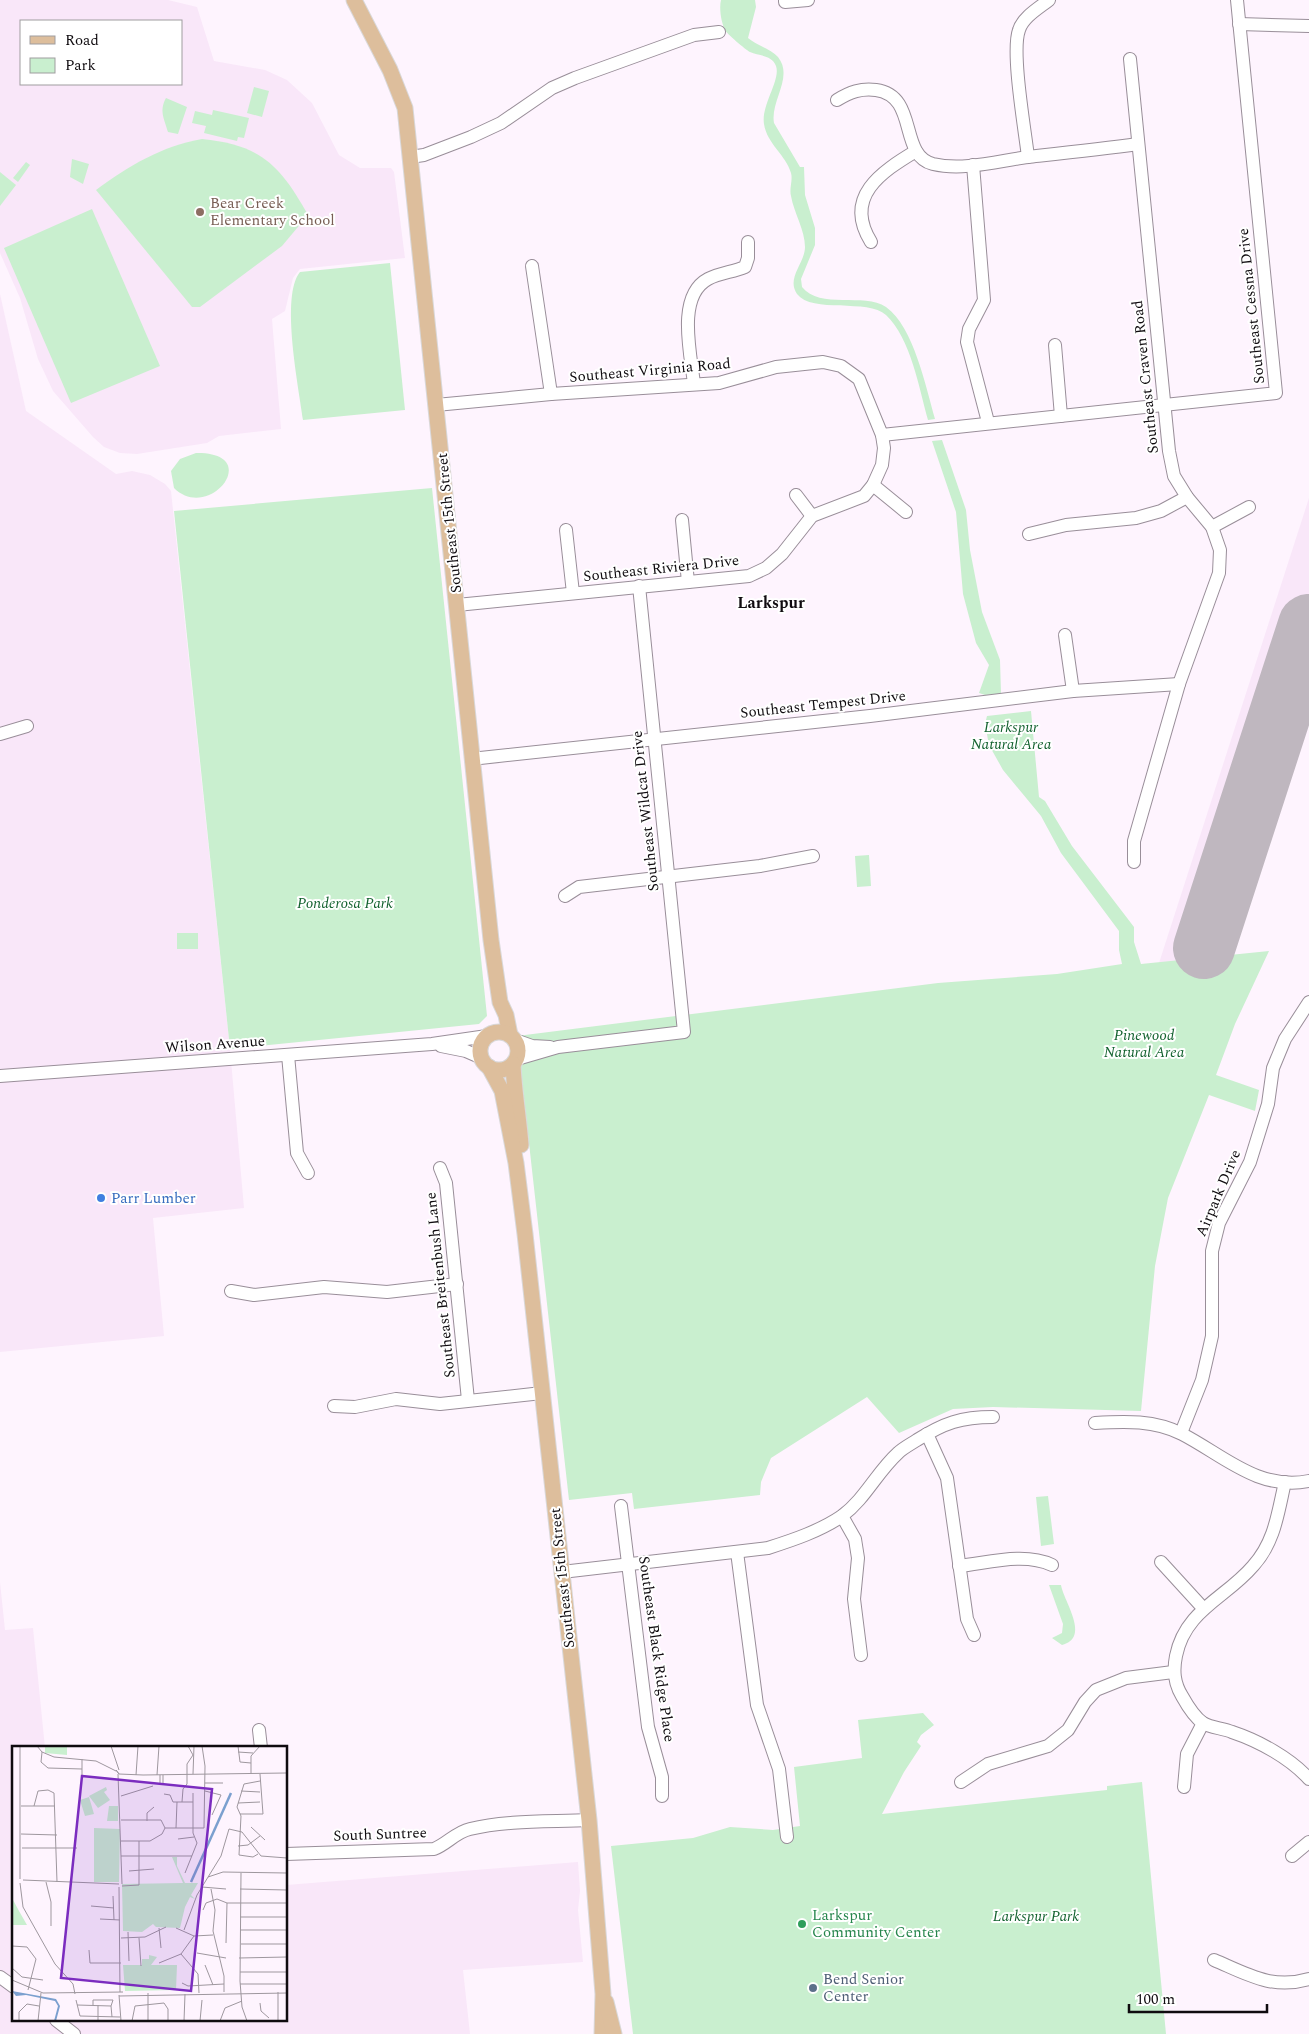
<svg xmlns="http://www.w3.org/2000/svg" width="1309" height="2034" font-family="Spectral,serif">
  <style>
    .built { fill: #f9e7f9; fill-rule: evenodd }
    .green { fill: #c9efcf }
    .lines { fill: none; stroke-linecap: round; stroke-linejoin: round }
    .runway { stroke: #bfb7bf; stroke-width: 62 }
    .minor-casing { stroke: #998e99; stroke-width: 14 }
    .major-casing { stroke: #d9d8d9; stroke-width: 17 }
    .minor { stroke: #fff; stroke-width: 12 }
    .major { stroke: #ddbe9c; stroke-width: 15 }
    .education-dot { fill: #8d6e63; stroke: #fff; stroke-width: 2 }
    .shop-dot { fill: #3f7fe0; stroke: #fff; stroke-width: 2 }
    .leisure-dot { fill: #2e9e5b; stroke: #fff; stroke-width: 2 }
    .service-dot { fill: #5c6f8a; stroke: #fff; stroke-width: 2 }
    .labels { text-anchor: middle; stroke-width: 4; stroke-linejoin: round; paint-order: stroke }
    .education-label { font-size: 15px; fill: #785e54; stroke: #fff; text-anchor: start }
    .street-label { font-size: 15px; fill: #0f0b0f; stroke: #fff }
    .park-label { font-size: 15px; font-style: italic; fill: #13622f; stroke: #fff }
    .shop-label { font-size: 15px; fill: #366cbe; stroke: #fff; text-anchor: start }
    .leisure-label { font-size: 15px; fill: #27864d; stroke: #fff; text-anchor: start }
    .service-label { font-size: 15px; fill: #4e5e75; stroke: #fff; text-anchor: start }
    .neighbourhood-label { font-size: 16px; font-weight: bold; fill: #0f0b0f; stroke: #fff }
    .inset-river { fill: none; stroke: #7ba0cf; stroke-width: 2.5 }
    .inset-road { fill: none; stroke: #9e979e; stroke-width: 1 }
    .view { fill: #7b2cbf; fill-opacity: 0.15; stroke: #7b2cbf; stroke-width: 2.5 }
    .inset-edge { fill: none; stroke: #0f0b0f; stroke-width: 2.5 }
  </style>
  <rect width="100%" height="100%" fill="#fef4fe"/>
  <g class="built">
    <path d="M0,0H168L197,7L214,61L265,70L287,80L312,103L339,155L360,168H391L394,172L405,258L300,269L293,278L285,311L272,319L281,429L219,436L207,443L137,454L120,453L104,447L93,437L53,391L38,359L20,298L0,253ZM21,21H181V84H21Z"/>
    <polygon points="0,294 26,411 116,474 132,471 150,475 165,484 171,491 230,1049 244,1208 153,1218 164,1336 0,1352"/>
    <polygon points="1309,498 1309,693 1221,957 1159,963"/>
    <polygon points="0,1582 5,1630 33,1628 45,1748 14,1748 14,2020 286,2020 286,1885 578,1862 580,1891 578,1910 583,1962 463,1970 470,2034 0,2034"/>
  </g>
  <g class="green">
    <path d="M721,0H755L756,7L748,38C756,45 771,49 778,57C794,77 770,101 774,123L800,167H804L805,195L815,228V245L801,279L802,287C820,310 864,292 886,307C914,327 926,388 935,419L928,420C919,388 911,339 886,315C868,298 812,314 797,294C786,278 805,263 805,247C805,230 794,213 791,196C789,189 793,180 791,173C786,155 767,144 764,124C761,105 781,80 776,66C772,55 759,56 750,52C746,50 726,33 725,30C721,22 719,8 721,0Z"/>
    <polygon points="254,87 269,91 262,117 247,113"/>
    <path d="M166,98L187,107L178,134L168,132C164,118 159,111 166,98Z"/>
    <polygon points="213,110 249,118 244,138 238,137 237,141 204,133 206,126 192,123 195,111 212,115"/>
    <path d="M202,139C261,145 280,165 308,215L282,246L200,307H192L96,190C128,166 162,146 202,139Z"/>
    <polygon points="72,159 89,164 83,184 70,177"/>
    <polygon points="26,162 30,165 18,182 13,178"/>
    <polygon points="0,172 16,185 0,206"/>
    <polygon points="92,209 160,366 71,403 4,248"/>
    <path d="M390,263L405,410L303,420C299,388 280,296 300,272Z"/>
    <polygon points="942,440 966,510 970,550 982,612 1000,660 1001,694 985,695 979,693 989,665 976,643 963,594 956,512 932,441"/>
    <path d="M196,453C265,452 209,523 174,488L171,471L180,459Z"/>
    <polygon points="432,488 487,1016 479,1024 230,1049 174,511"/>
    <polygon points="1031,711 1039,797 1045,801 1072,846 1134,927 1134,942 1141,964 1269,951 1235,1024 1216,1075 1259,1090 1255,1111 1209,1095 1168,1198 1155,1266 1141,1411 993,1407 953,1409 899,1433 867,1397 771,1458 761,1482 760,1495 634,1509 632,1493 569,1500 517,1036 938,983 1057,974 1122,964 1119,950 1119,931 1061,853 1041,816 1003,770 989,745 985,724 987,716"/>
    <polygon points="869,855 871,886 857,887 855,856"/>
    <rect x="177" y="933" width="21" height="16"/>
    <polygon points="1048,1496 1054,1544 1041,1546 1036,1497"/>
    <path d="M1049,1585H1061C1064,1602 1091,1638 1062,1645L1052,1638L1062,1633L1063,1624Z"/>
    <polygon points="923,1713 934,1725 921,1735 917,1742 921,1746 904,1772 882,1814 1107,1790 1107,1786 1142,1782 1166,2034 633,2034 611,1846 693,1838 730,1827 773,1830 800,1826 794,1767 862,1758 858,1720"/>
  </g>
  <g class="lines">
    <polyline class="runway" points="1204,948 1309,625"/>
    <g class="minor-casing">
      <g id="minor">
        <polyline points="785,0 785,2 808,0"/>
        <polyline points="1239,24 1309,26"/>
        <polyline points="1130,59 1169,451 1174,476 1187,497 1212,527 1220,550 1219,573 1179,684 1134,841 1134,862"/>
        <path d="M837,100C850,92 861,88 876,90C919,96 898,155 933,164C963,171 998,161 1028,157C1064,153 1101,149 1138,144"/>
        <polyline points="410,157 424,155 471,137 501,123 552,88 575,78 694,35 719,32"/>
        <path d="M1028,157C1025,130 1011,52 1019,30C1023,17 1039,8 1049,0"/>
        <polyline points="973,165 984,300 969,329 967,342 988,422"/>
        <path d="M871,242C843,197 881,172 916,151"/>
        <polyline points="532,266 551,394"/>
        <polyline points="1055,345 1061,416"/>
        <path d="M694,384C691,355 676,296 708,279C719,273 733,272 745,267L748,258V242"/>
        <polyline points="436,405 551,394 719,383 776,367 823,362 841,366 859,379 882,435 884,448 882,465 873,485 864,496 812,516 782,554 766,568 749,576 457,605"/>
        <polyline points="882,435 1276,393 1237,0"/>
        <polyline points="873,485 906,512"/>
        <polyline points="796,495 812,516"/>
        <polyline points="682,520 688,582"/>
        <polyline points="1212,527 1249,507"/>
        <polyline points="566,530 573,593"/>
        <polyline points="1029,534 1066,525 1136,518 1161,511 1187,497"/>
        <polyline points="1065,635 1073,691"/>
        <polyline points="0,734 27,726"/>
        <polyline points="471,759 870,716 1073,691 1179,684"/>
        <polyline points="565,896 579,887 760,866 813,856"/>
        <polyline points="515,1040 532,1046 550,1047"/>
        <polyline points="441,1046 466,1051 482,1058"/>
        <polyline points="288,1055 297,1153 308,1173"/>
        <polyline points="517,1059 558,1047 684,1032 639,586"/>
        <polyline points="0,1076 432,1044 487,1036"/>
        <polyline points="440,1168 446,1183 468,1400"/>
        <polyline points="231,1291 254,1295 324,1287 387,1292 457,1284"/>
        <polyline points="334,1406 355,1407 396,1399 440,1404 542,1393"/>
        <path d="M1095,1423C1125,1421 1155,1420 1182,1434C1223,1455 1258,1491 1309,1481"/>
        <polyline points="1181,1433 1202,1380 1212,1336 1212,1251 1219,1223 1250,1162 1268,1104 1273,1068 1285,1039 1309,1002"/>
        <polyline points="927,1434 947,1478 967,1619 974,1635"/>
        <path d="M1285,1482C1278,1512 1275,1542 1253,1566C1226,1598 1185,1610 1176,1656C1173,1671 1174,1683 1182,1696C1187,1705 1194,1717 1203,1723C1211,1728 1223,1728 1232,1732C1259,1741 1290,1758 1309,1779"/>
        <polyline points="621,1506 648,1727 662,1777 662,1796"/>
        <polyline points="842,1516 855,1539 858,1558 854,1599 861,1655"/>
        <polyline points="737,1552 757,1705 779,1769 787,1837"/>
        <polyline points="1161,1562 1203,1608"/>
        <path d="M959,1566C988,1563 1024,1552 1052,1565"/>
        <path d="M562,1572L768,1548C793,1540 820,1531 842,1516C865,1499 877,1472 898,1453C903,1448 911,1444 917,1440C944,1423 961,1417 993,1417"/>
        <polyline points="259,1730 261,1748"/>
        <polyline points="961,1782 988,1764 1048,1746 1068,1730 1085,1702 1096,1690 1126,1678 1173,1672"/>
        <polyline points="1184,1787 1187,1754 1203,1723"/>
        <path d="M286,1854L434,1849C447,1844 456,1832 470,1829C508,1820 550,1822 589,1820"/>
        <polyline points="1292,1856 1309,1842"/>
        <path d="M1214,1960C1247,1974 1272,1990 1309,1979"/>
        <polyline points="0,1977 14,1987"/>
        <polyline points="56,2020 74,2034"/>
      </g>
    </g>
    <g class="major-casing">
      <g id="major">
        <polyline points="354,0 390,70 405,108 491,940 500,1002 506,1015 510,1035"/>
        <circle cx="499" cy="1051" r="19"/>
        <path d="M513,1064C514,1091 519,1118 521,1145"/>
        <polyline points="489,1067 502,1091 516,1163 525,1234 589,1820 603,1994 602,2034"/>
        <polyline points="606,2002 614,2034"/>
      </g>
    </g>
    <use href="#minor" class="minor"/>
    <use href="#major" class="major"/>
  </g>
  <circle class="education-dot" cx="200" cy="212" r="5"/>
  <circle class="shop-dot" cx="101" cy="1198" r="5"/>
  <circle class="leisure-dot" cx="802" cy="1924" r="5"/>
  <circle class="service-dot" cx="813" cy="1988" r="5"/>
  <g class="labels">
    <g class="education-label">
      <text x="210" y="208">Bear Creek<tspan x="210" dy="17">Elementary School</tspan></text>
    </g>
    <g class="street-label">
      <text transform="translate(1251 306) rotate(-96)" y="5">Southeast Cessna Drive</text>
      <text transform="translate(650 370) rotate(-5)" y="5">Southeast Virginia Road</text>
      <text transform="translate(1145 377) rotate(-96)" y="5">Southeast Craven Road</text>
      <text transform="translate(449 523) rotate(-96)" y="5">Southeast 15th Street</text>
      <text transform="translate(661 568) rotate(-6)" y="5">Southeast Riviera Drive</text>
      <text transform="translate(823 704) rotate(-6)" y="5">Southeast Tempest Drive</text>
      <text transform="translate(645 811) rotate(-96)" y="5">Southeast Wildcat Drive</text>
      <text transform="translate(215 1044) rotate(-4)" y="5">Wilson Avenue</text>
      <text transform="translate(1218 1193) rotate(-67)" y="5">Airpark Drive</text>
      <text transform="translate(440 1285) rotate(-96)" y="5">Southeast Breitenbush Lane</text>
      <text transform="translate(562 1578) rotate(-96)" y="5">Southeast 15th Street</text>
      <text transform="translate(657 1649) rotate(82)" y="5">Southeast Black Ridge Place</text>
      <text transform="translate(380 1834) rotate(-2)" y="5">South Suntree</text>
    </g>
    <g class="park-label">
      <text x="1011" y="732">Larkspur<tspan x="1011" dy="17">Natural Area</tspan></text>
      <text x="345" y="908">Ponderosa Park</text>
      <text x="1144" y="1040">Pinewood<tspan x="1144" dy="17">Natural Area</tspan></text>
      <text x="1036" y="1921">Larkspur Park</text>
    </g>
    <g class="shop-label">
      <text x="111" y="1203">Parr Lumber</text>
    </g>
    <g class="leisure-label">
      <text x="812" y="1920">Larkspur<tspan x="812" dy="17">Community Center</tspan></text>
    </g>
    <g class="service-label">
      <text x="823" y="1984">Bend Senior<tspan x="823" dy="17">Center</tspan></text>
    </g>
    <g class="neighbourhood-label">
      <text x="771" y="608">Larkspur</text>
    </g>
  </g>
  <g transform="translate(12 1746)">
    <rect width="275" height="275" fill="#fef4fe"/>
    <path d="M33,0H55V9L33,7ZM94,41L95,44L92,46L98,54L86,62L77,50ZM77,51L82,68L73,70L68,54ZM97,60H106V75H95ZM82,82L108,83L107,136H82ZM160,111H165V120L173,137H186L179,149L183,153L178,151L173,161L168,182L144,181L141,178L130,186L111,185L110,138L171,137ZM0,152L7,165L15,179H0ZM137,209L145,211L139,219H165L164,244L113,245L111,219H130V213H137Z" fill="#c9efcf"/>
    <path d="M0,245L44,253L48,260L44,275H42L46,260L43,255L14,249L4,250Z" fill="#7ba0cf"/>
    <path class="inset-river" d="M179,136L219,47"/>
    <path class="inset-road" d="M25,0L30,6L29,16L36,22L70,23M99,0L107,24M226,0L228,16L239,17M30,6L42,11L84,15L104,25M226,6L241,7M70,13V29M106,28L110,138M107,28L104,24L107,28L131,29L274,27M181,28L182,0M239,28V10L248,0M124,29L126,0M145,29L147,0M148,29V38H151V29M193,37H211M193,45L209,49L200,69M229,45L248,46M152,48L158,49L161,56H181M109,50L141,40M170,56L171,43L175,38V18L181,9L176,0M226,57L248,56M9,60H43M22,60L26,45L36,44L42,47L45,136M228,68H251L248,28M109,74H149L153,82M135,75V67L142,61M239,81L253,94M153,82H192L193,20L190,0M164,82L165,56M9,88L45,89M166,93L182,91M109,95H138L150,88L153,82M226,100L236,99L248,90M10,102H65M246,108L241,111L227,109L229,70L225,61L232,38L248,35M109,110H180M117,125L142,123M173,127L185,97L181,87V47M229,127L228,235L230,261L235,275M196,131L211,126L275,127M8,133V0M11,134L107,138M34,136L39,156V180M8,137L11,161L43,218L61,238L63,248M110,140L127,139V95M107,141L108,246M190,141L214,143M199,143L203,164L201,185L212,230V246M228,143L275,144M101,150L102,174M79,160L102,162M191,164L194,157L205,153L215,157H275M228,171H275M88,173L108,174M147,182L149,202M164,182L182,190L201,189M172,184L185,149L209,110L217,83L230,86L249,110L275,112M228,184H275M116,186L117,215M182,190L169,208L186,228L187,247M109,192L133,191L154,181M127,192L129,220M214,197L215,157M229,198H275M0,200L15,201L24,213L16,244M77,204L78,217H109M185,207L214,212M227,212L275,211M147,217L169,208M193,219L201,239M0,222L10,231L31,234M228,226H275M0,234L31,247L111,246M170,237L176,240L212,238M228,238H275M266,246V275M136,247V275M275,247V183M107,249L109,275M107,250L275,247M64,254L68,270L108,271M248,257L249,265L257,272M65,259L99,260L100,271M81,259V254H101L99,260M7,275V266L15,258L27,260M26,275L29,247M86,275V259M120,275L123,260L152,257L156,263V275M172,275L173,248M188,275L190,254M208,275L213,262L230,255"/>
    <path class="view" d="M70,30L200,43L179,245L49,232Z"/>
    <rect width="275" height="275" class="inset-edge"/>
  </g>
  <rect x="20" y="20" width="162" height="65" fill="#ffffff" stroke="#9f9d9f"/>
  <rect x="30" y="36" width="25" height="8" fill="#ddbe9c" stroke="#9f9d9f"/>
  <text x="65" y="45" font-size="15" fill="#0f0b0f">Road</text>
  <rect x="30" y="58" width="25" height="15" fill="#c9efcf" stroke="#9f9d9f"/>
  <text x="65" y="70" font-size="15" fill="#0f0b0f">Park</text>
  <path d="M1129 2004v8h138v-8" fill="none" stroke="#0f0b0f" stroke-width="2.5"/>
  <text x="1136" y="2004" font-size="15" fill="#0f0b0f" stroke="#ffffff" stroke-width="4" paint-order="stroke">100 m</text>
</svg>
